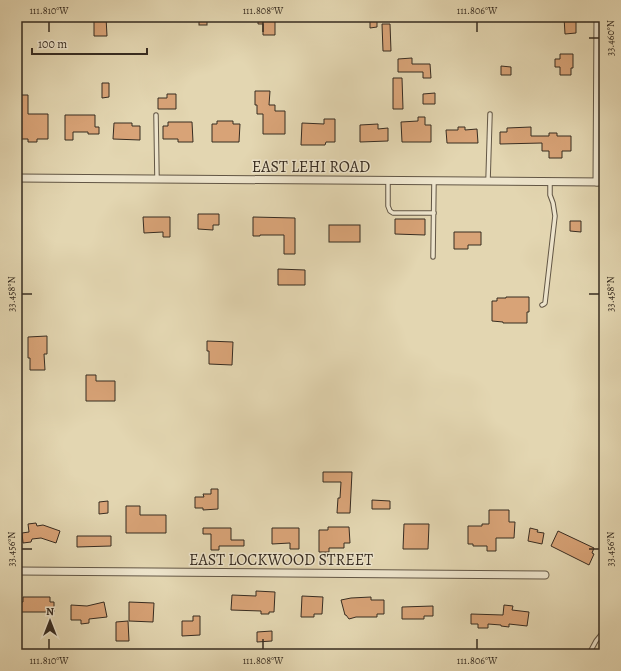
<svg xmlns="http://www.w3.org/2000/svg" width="621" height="671" font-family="Alegreya,serif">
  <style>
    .building { fill: #d8a377; stroke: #372c21 }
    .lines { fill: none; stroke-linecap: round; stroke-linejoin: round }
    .service-casing { stroke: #625645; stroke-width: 5.5 }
    .minor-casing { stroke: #625645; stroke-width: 9 }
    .service { stroke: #ede4cc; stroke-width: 3.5 }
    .minor { stroke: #ede4cc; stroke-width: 7 }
    .ticks { fill: none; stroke: #372c21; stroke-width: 1.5 }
    .labels { text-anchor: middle; stroke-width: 3; stroke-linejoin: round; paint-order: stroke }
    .street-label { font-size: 16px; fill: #372c21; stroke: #ede4cc }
    .neatline { fill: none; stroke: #372c21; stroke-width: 1.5 }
    .ticks-label { font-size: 10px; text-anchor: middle; fill: #372c21 }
  </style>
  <rect width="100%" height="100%" fill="#e3d6b1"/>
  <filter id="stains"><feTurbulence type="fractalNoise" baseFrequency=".005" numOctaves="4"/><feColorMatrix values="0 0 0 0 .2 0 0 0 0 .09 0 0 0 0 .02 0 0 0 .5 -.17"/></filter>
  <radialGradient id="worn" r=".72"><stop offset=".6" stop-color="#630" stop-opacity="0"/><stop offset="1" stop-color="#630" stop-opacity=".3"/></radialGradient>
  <g class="building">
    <polygon points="94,17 106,17 107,36 94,36"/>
    <rect x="199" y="17" width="8" height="8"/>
    <polygon points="258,17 275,17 275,35 263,35 263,24 258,24"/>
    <polygon points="370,17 377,17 377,27 370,28"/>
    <polygon points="564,17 576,17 576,33 565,34"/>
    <polygon points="382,24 390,24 391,51 383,51"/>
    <polygon points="560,54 573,54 573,68 571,68 571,75 560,75 560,67 555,67 555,59 560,59"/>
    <polygon points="412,58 412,64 430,64 431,78 423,78 423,72 398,72 398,59"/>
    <polygon points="501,66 511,67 511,75 501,75"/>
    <polygon points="393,78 402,78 403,109 393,109"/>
    <polygon points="102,83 109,83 109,97 102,98"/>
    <polygon points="255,91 270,91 269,105 275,105 275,111 285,111 285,134 263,134 263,114 257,114 257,105 255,105"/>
    <polygon points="435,93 435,104 423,104 423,94"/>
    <polygon points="167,94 176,94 176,109 158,109 158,98 167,98"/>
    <polygon points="17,95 28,95 28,114 48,114 48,139 37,139 37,142 28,142 28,139 17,139"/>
    <polygon points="65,115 95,115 95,127 99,127 99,134 88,134 88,132 73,132 73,140 65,140"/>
    <polygon points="418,117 425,117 425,125 431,125 431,142 402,142 401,122 418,121"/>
    <polygon points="324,119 335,119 335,142 326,142 325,145 301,145 302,123 324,124"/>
    <polygon points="217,121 233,121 233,124 240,124 239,142 212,142 212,124 217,124"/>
    <polygon points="168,122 192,122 193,142 178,142 178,139 163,139 163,126 168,126"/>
    <polygon points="114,123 132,123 132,126 140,126 140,140 113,139"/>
    <polygon points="378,124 378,129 388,128 388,141 360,142 360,125"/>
    <polygon points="458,127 465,127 465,130 477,129 478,143 447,143 446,130 458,130"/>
    <polygon points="531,127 531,136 549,136 549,133 557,133 557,136 571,136 571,151 562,151 562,158 549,158 549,151 542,151 542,143 500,144 500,132 507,132 507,128"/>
    <polygon points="198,214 219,214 219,225 213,225 213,230 198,229"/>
    <polygon points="143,217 170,217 170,237 163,237 163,232 144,233"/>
    <polygon points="253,217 295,218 295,254 284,254 284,235 260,235 260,236 253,236"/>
    <polygon points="395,219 425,219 425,235 395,234"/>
    <polygon points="570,221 581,221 581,232 570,231"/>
    <rect x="329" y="225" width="31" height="17"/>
    <polygon points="454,232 481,232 481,245 468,245 468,249 454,249"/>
    <polygon points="278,269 305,270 305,285 278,285"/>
    <polygon points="506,297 529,297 529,312 527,312 527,323 503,323 503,322 492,321 492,301 497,301 497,298 506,298"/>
    <polygon points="47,336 47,354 44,354 45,370 30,370 30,358 28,358 28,337"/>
    <polygon points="207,341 233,342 232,365 209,364 209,351 207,351"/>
    <polygon points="86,375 96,375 96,381 115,381 115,401 86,401"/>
    <polygon points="323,472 352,472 350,513 337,513 338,498 340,498 341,482 323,482"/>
    <polygon points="211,489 218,489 218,509 203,510 203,508 195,508 195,497 204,497 203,494 211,494"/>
    <polygon points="372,500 390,501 390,509 372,509"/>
    <polygon points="108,501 108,513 99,514 99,502"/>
    <polygon points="126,506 140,506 140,515 166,515 166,533 126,533"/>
    <polygon points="489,510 509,510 509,522 515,522 514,538 496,538 496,551 487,551 487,546 473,546 473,544 468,544 468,526 482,526 482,524 489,524"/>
    <polygon points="36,523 37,526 43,525 60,531 56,543 41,538 32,539 31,542 23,543 22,533 29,532 28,524"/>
    <polygon points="404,524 429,524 428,549 403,549"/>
    <polygon points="328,527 349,527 350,543 344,543 344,548 329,548 329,552 319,552 319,530 328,530"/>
    <polygon points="203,528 231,528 231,540 244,540 244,546 219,546 219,550 211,550 211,534 203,534"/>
    <polygon points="272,528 299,528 299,549 290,549 290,543 272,544"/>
    <polygon points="530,528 538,530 537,532 544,533 542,544 528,541"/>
    <polygon points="558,531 594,548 592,553 594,554 589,565 551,546"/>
    <polygon points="77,536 111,536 111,546 77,547"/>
    <polygon points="256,591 275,592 274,612 269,612 269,614 261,614 261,611 231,610 232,595 256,596"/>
    <polygon points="302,596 323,597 322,614 314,614 314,617 301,617"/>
    <polygon points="23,597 50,597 50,602 54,602 54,612 17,612 17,602 23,602"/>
    <polygon points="371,597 371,600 384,600 384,614 377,614 377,617 356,617 349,619 346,615 345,615 341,600 351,598"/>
    <polygon points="104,602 107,617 89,619 89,623 81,624 81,620 71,620 71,605 87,606"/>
    <polygon points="129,602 154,603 153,622 129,621"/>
    <polygon points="504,605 513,606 512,610 529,612 527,626 509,624 509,627 501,626 501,625 488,624 488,628 478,628 478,624 471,624 471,614 503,615"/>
    <polygon points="433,606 433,616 424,616 424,619 402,619 402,607"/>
    <polygon points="193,616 200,616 200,635 182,636 182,621 193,621"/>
    <polygon points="128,621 129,641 116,641 116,622"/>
    <polygon points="272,631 272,641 257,642 257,632"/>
  </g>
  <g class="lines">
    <g class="service-casing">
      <g id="service">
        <polyline points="156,115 157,179"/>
        <polyline points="388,181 388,206 390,211 393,213 434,213"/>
        <polyline points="488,181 490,114"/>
        <polyline points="433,257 434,181"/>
        <polyline points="603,304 602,227 603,182"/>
        <polyline points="542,305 544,304 545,303 555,216 553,203 550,195 550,181"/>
        <polyline points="589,654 596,641 604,631"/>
      </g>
    </g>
    <g class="minor-casing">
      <g id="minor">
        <polyline points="17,178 604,182"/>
        <polyline points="597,182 598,17"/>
        <polyline points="17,571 545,575"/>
      </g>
    </g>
    <use href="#service" class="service"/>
    <use href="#minor" class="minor"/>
  </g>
  <path class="ticks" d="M49,22V32M263,22V32M477,22V32M589,38H599M22,294H32M589,294H599M22,549H32M589,549H599M49,639V649M263,639V649M477,639V649"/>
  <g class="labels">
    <g class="street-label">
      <text x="311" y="172">EAST LEHI ROAD</text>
      <text x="281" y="565">EAST LOCKWOOD STREET</text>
    </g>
  </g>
  <rect width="621" height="671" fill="none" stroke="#e3d6b1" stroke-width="44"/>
  <g transform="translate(50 621)" stroke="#ede4cc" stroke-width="3" paint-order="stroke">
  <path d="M0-3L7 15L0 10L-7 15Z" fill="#372c21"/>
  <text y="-6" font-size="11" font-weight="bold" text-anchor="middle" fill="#372c21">N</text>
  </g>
  <path d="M32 48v6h115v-6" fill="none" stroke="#372c21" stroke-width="2"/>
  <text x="38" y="48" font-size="12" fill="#372c21" stroke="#ede4cc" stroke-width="3" paint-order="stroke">100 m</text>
  <rect x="22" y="22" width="577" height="627" class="neatline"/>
  <g class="ticks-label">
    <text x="49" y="14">111.810°W</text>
    <text x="263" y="14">111.808°W</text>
    <text x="477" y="14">111.806°W</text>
    <text transform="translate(610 38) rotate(-90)" y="4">33.460°N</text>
    <text transform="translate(11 294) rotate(-90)" y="4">33.458°N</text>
    <text transform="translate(610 294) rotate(-90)" y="4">33.458°N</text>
    <text transform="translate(11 549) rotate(-90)" y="4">33.456°N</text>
    <text transform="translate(610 549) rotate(-90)" y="4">33.456°N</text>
    <text x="49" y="664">111.810°W</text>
    <text x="263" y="664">111.808°W</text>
    <text x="477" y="664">111.806°W</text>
  </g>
  <rect width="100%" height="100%" filter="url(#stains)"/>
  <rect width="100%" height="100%" fill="url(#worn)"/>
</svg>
